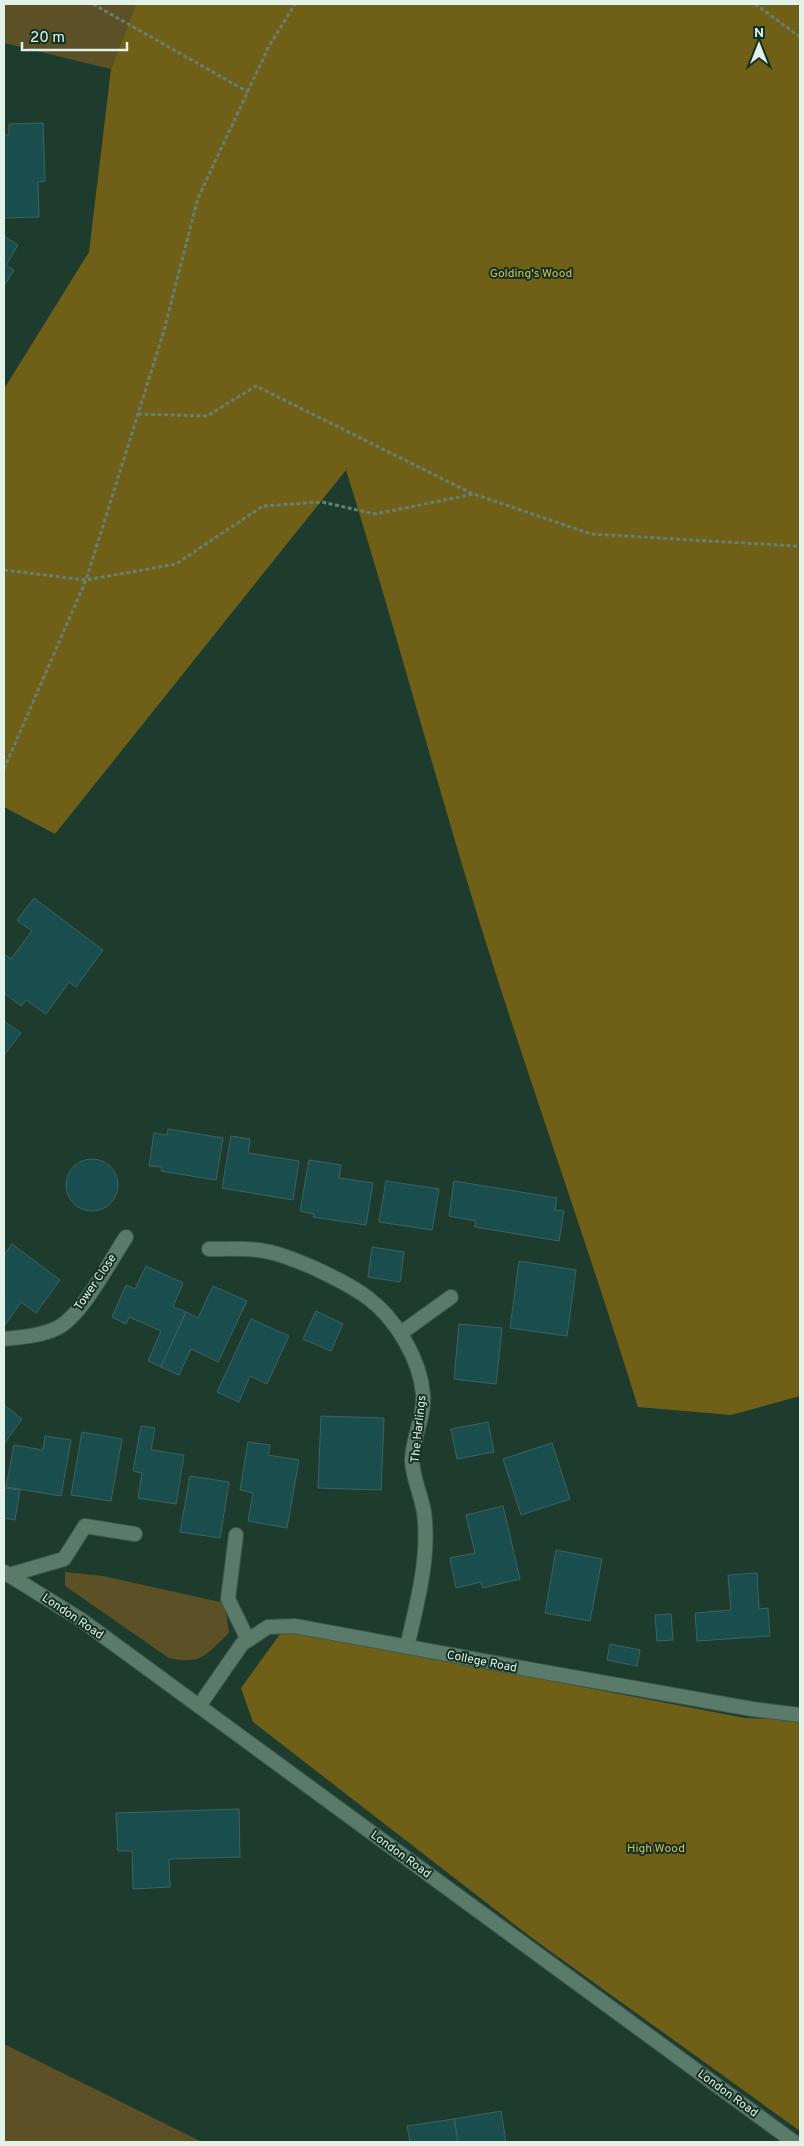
<svg xmlns="http://www.w3.org/2000/svg" width="804" height="2146" font-family="Overpass,sans-serif">
  <style>
    .green { fill: #5c5126 }
    .forest { fill: #6f5f17 }
    .building { fill: #1a4d4d; stroke: #3d6363 }
    .lines { fill: none; stroke-linecap: round; stroke-linejoin: round }
    .service-casing { stroke: #3d584d; stroke-width: 16 }
    .minor-casing { stroke: #3d584d; stroke-width: 16 }
    .secondary-casing { stroke: #3d584d; stroke-width: 16 }
    .path { stroke: #667f73; stroke-width: 3; stroke-dasharray: 4 2.5; stroke-linecap: butt }
    .service { stroke: #5a7a6a; stroke-width: 14 }
    .minor { stroke: #5a7a6a; stroke-width: 14 }
    .secondary { stroke: #5a7a6a; stroke-width: 14 }
    .labels { text-anchor: middle; stroke-width: 4; stroke-linejoin: round; paint-order: stroke }
    .park-label { font-size: 12px; fill: #d5bd5d; stroke: #143124 }
    .street-label { font-size: 12px; fill: #e1f2e9; stroke: #143124 }
  </style>
  <rect width="100%" height="100%" fill="#1e3c2e"/>
  <g class="green">
    <polygon points="4,4 136,4 111,69 4,43"/>
    <path d="M65,1572L103,1576L220,1602L225,1604L229,1633C205,1655 203,1665 169,1658L65,1586Z"/>
    <polygon points="4,2044 198,2140 202,2142 4,2142"/>
  </g>
  <g class="forest">
    <path d="M136,4H800V1396L731,1415L638,1407C590,1252 535,1098 486,943C437,786 395,627 346,470L55,834L4,807V389L89,252L111,69Z"/>
    <polygon points="283,1630 745,1718 800,1720 800,2131 532,1938 253,1722 241,1688"/>
  </g>
  <g class="building">
    <polygon points="43,123 45,181 38,182 39,217 4,218 4,135 9,135 9,124"/>
    <polygon points="4,236 18,245 6,265 14,270 4,286"/>
    <polygon points="34,898 103,950 76,987 69,982 46,1014 26,1000 21,1006 4,993 4,954 11,959 32,931 17,920"/>
    <polygon points="4,1021 21,1033 4,1055"/>
    <polygon points="168,1129 223,1138 216,1180 161,1171 162,1167 149,1166 154,1133 167,1135"/>
    <polygon points="231,1136 250,1139 248,1153 299,1161 293,1200 222,1188"/>
    <circle cx="92" cy="1185" r="26"/>
    <polygon points="309,1160 341,1165 339,1178 373,1183 366,1225 313,1217 314,1214 300,1211"/>
    <polygon points="386,1181 439,1189 432,1230 379,1222"/>
    <polygon points="454,1181 557,1198 555,1210 564,1211 559,1241 475,1227 476,1221 449,1216"/>
    <polygon points="12,1244 60,1280 36,1313 21,1302 5,1325 4,1255"/>
    <polygon points="372,1247 404,1252 400,1282 368,1277"/>
    <polygon points="519,1261 576,1270 567,1336 510,1328"/>
    <polygon points="146,1266 183,1283 173,1307 186,1312 161,1367 148,1361 161,1331 129,1317 126,1324 112,1317 126,1285 135,1289"/>
    <polygon points="213,1286 247,1301 218,1362 191,1349 179,1375 161,1367 186,1312 198,1318"/>
    <polygon points="316,1311 343,1324 331,1351 303,1339"/>
    <polygon points="251,1319 289,1336 267,1384 250,1376 239,1402 217,1392"/>
    <polygon points="459,1324 502,1328 496,1384 454,1379"/>
    <polygon points="4,1405 22,1419 4,1444"/>
    <polygon points="321,1416 384,1418 381,1490 318,1488"/>
    <polygon points="488,1422 494,1452 457,1459 451,1429"/>
    <polygon points="141,1426 155,1428 151,1450 184,1455 176,1504 138,1498 142,1473 133,1471"/>
    <polygon points="82,1432 122,1439 111,1501 71,1495"/>
    <polygon points="45,1436 71,1440 61,1496 6,1487 14,1445 43,1450"/>
    <polygon points="248,1442 270,1445 268,1455 299,1460 287,1528 248,1521 253,1493 240,1490"/>
    <polygon points="552,1443 570,1499 521,1515 503,1459"/>
    <polygon points="190,1476 229,1482 220,1538 180,1532"/>
    <polygon points="4,1488 20,1490 15,1520 4,1518"/>
    <polygon points="503,1506 520,1579 483,1588 481,1582 456,1588 450,1558 475,1553 466,1515"/>
    <polygon points="556,1550 602,1559 590,1621 545,1613"/>
    <polygon points="757,1573 759,1609 768,1608 770,1636 697,1641 695,1613 731,1610 728,1575"/>
    <polygon points="671,1614 673,1640 657,1641 655,1615"/>
    <polygon points="610,1644 640,1650 637,1666 607,1660"/>
    <polygon points="239,1809 240,1857 169,1859 170,1887 133,1889 132,1851 118,1851 116,1813"/>
    <polygon points="501,2111 506,2142 458,2142 454,2119"/>
    <polygon points="454,2119 458,2142 410,2142 407,2126"/>
  </g>
  <g class="lines">
    <g class="service-casing">
      <g id="service">
        <path d="M4,1339C21,1337 41,1336 57,1328C82,1316 110,1261 126,1237"/>
        <polyline points="236,1535 228,1599 248,1640"/>
        <polyline points="9,1575 64,1559 85,1526 135,1534"/>
      </g>
    </g>
    <g class="minor-casing">
      <g id="minor">
        <path d="M209,1249C225,1249 242,1248 258,1250C276,1252 295,1260 312,1267C331,1276 351,1285 368,1298C396,1319 420,1359 423,1394C425,1417 412,1438 412,1461C413,1478 421,1495 424,1512C430,1557 417,1603 407,1647"/>
        <polyline points="401,1333 451,1297"/>
        <polyline points="199,1706 242,1644 268,1627 295,1626 533,1670 752,1709 800,1715"/>
      </g>
    </g>
    <g class="secondary-casing">
      <polyline id="secondary" points="4,1572 80,1619 794,2142"/>
    </g>
    <g class="path">
      <polyline points="93,4 248,92"/>
      <polyline points="755,4 800,37"/>
      <polyline points="138,414 207,416 256,386 473,494"/>
      <polyline points="4,570 86,580 176,564 263,506 322,502 375,514 474,494 591,534 795,546 800,545"/>
      <polyline points="4,769 86,580 163,334 198,198 269,46 295,4"/>
    </g>
    <use href="#service" class="service"/>
    <use href="#minor" class="minor"/>
    <use href="#secondary" class="secondary"/>
  </g>
  <g class="labels">
    <g class="park-label">
      <text x="531" y="277">Golding's Wood</text>
      <text x="656" y="1852">High Wood</text>
    </g>
    <g class="street-label">
      <text transform="translate(95 1282) rotate(-56)" y="4">Tower Close</text>
      <text transform="translate(418 1429) rotate(-84)" y="4">The Harlings</text>
      <text transform="translate(73 1616) rotate(34)" y="4">London Road</text>
      <text transform="translate(482 1661) rotate(11)" y="4">College Road</text>
      <text transform="translate(401 1854) rotate(36)" y="4">London Road</text>
      <text transform="translate(728 2093) rotate(36)" y="4">London Road</text>
    </g>
  </g>
  <rect width="804" height="2146" fill="none" stroke="#e1f2e9" stroke-width="10"/>
  <g transform="translate(759 45)" stroke="#143124" stroke-width="4" paint-order="stroke">
  <path d="M0-4L9 19L0 12L-9 19Z" fill="#e1f2e9"/>
  <text y="-8" font-size="14" font-weight="bold" text-anchor="middle" fill="#e1f2e9">N</text>
  </g>
  <path d="M22 42v8h105v-8" fill="none" stroke="#e1f2e9" stroke-width="2.5"/>
  <text x="30" y="42" font-size="15" fill="#e1f2e9" stroke="#143124" stroke-width="4" paint-order="stroke">20 m</text>
</svg>
